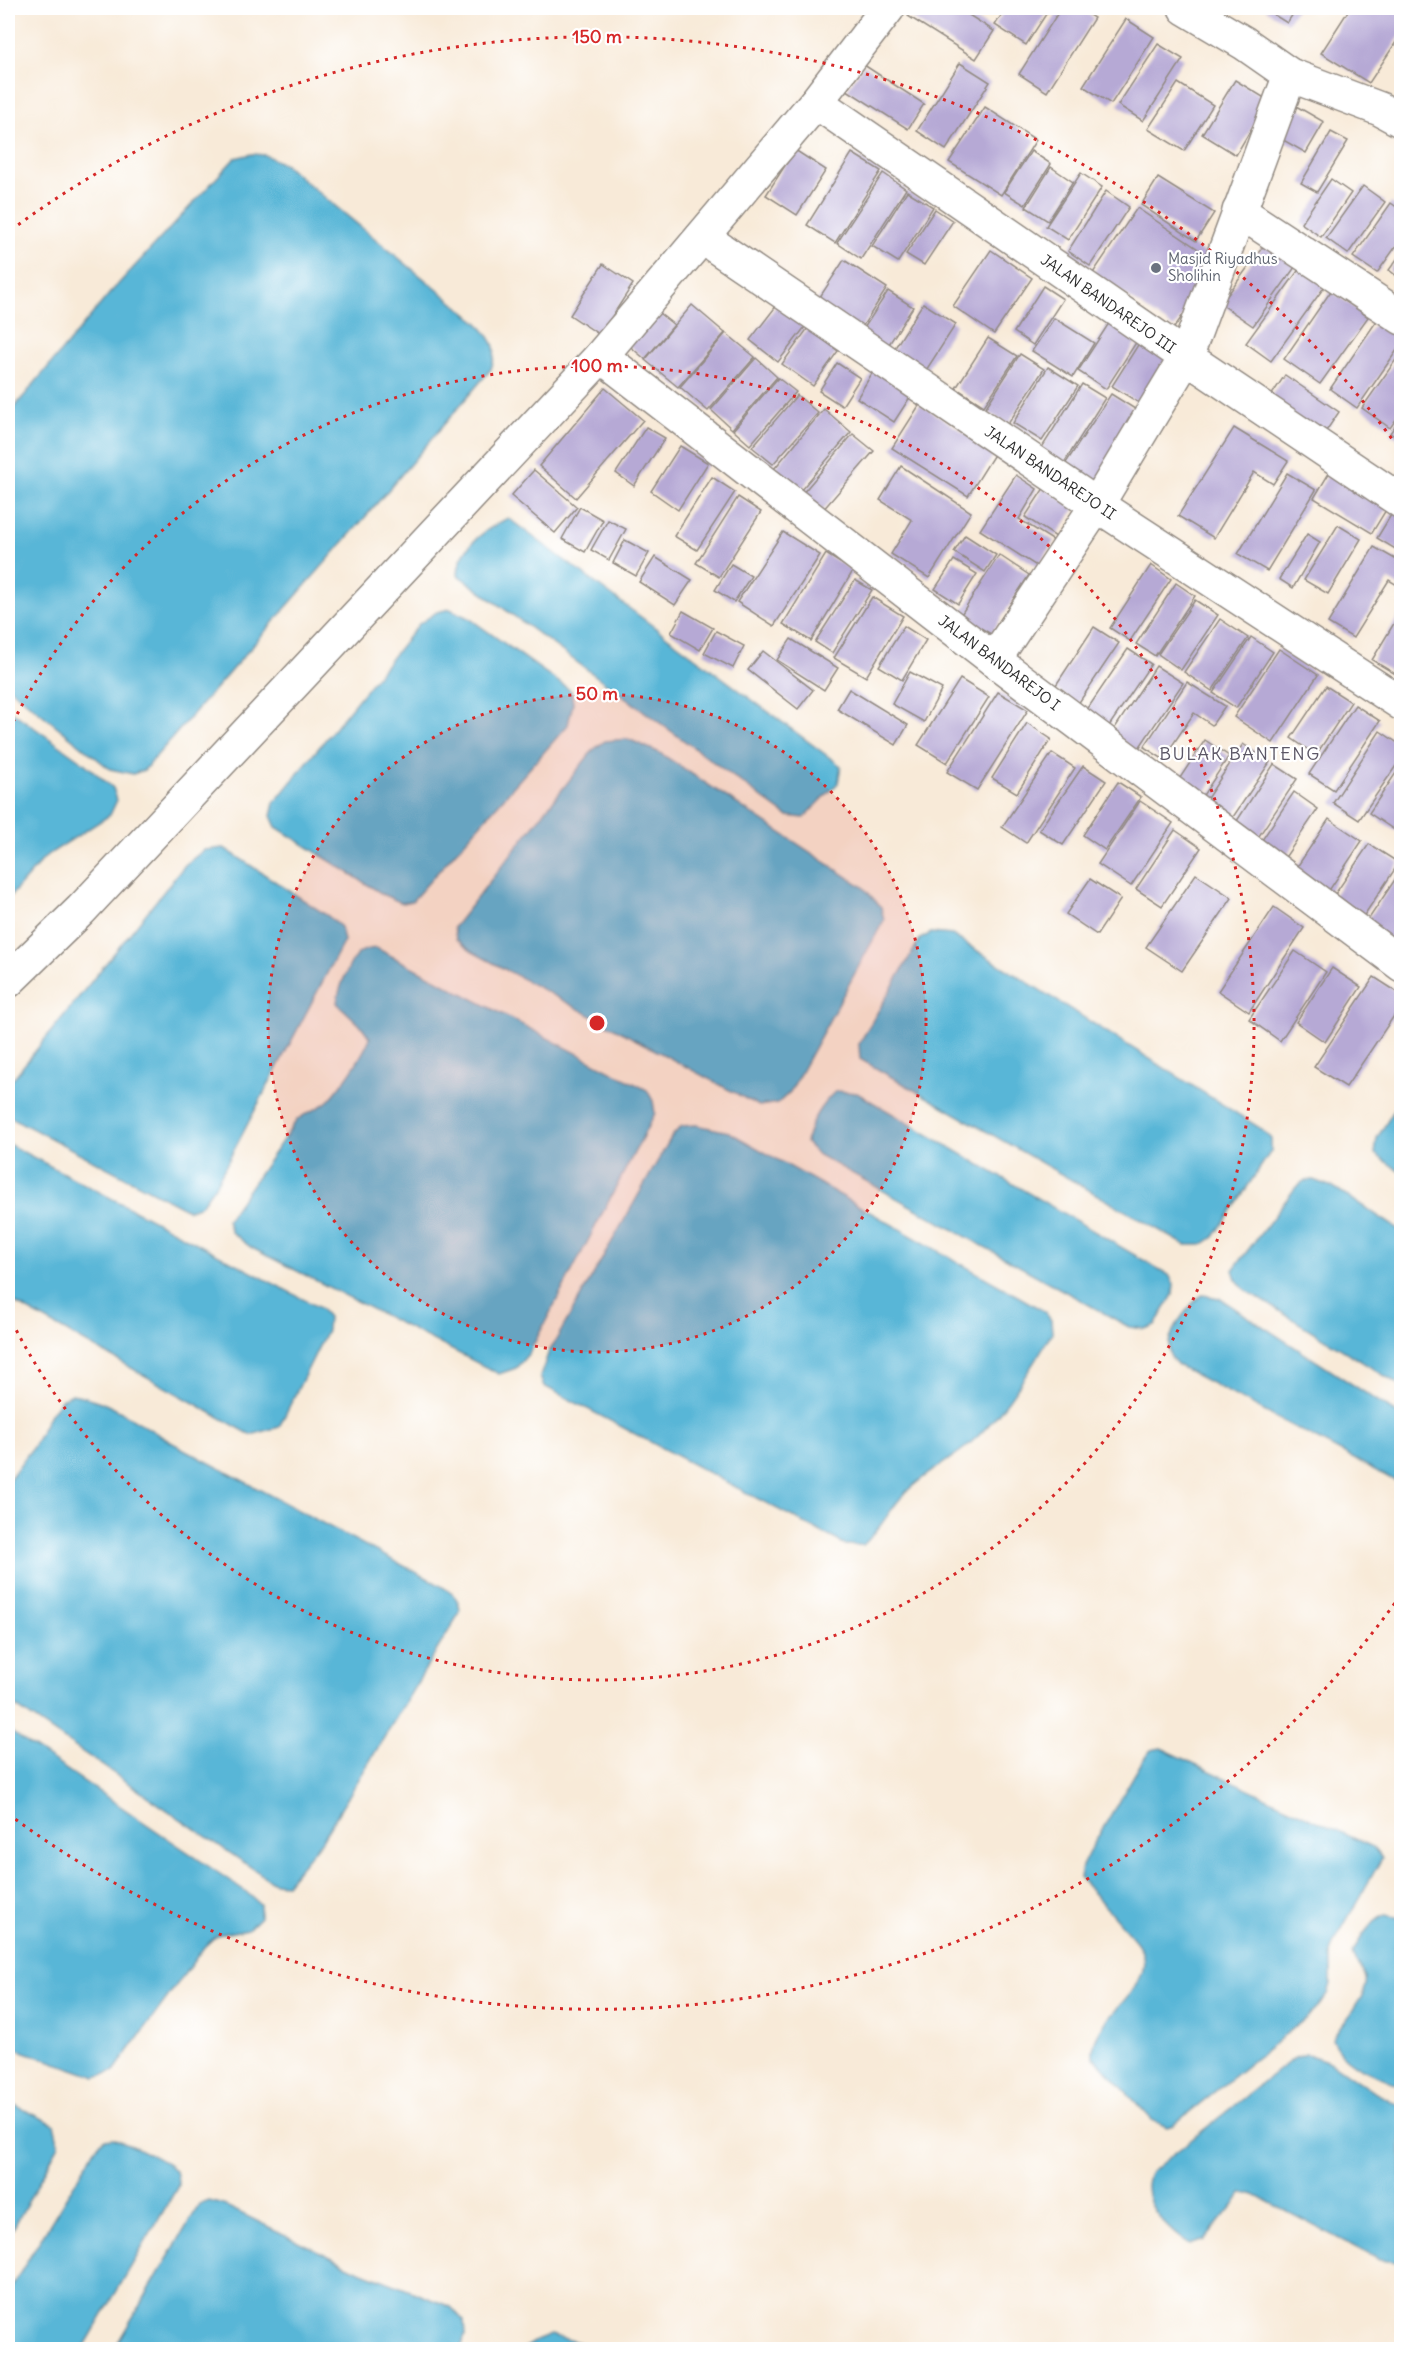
<svg xmlns="http://www.w3.org/2000/svg" width="1409" height="2357" font-family="Delius,sans-serif">
  <style>
    .water { fill: #59b6d7; stroke: #427081; stroke-width: 1.5 }
    .building { fill: #b6a9d5 }
    .lines { fill: none; stroke-linecap: round; stroke-linejoin: round }
    .minor-casing { stroke: #928a82; stroke-width: 36 }
    .minor { stroke: #fff; stroke-width: 33 }
    .ring { fill: none; stroke: #d62828; stroke-width: 3; stroke-dasharray: 3 6 }
    .worship-dot { fill: #6b7280; stroke: #fff; stroke-width: 2 }
    .labels { text-anchor: middle; stroke-width: 4.5; stroke-linejoin: round; paint-order: stroke }
    .worship-label { font-size: 15px; fill: #5b616d; stroke: #fff; text-anchor: start }
    .street-label { font-size: 15px; fill: #2b2b2b; stroke: #fff }
    .quarter-label { font-size: 18px; letter-spacing: 1.5px; fill: #5c5766; stroke: #fff }
    .centre { fill: #d62828; stroke: #fff; stroke-width: 3 }
    .ring-label { font-size: 18px; text-anchor: middle; font-weight: bold; fill: #d62828; stroke: #fff; stroke-width: 4.5; stroke-linejoin: round; paint-order: stroke }
  </style>
  <rect width="100%" height="100%" fill="#fff"/>
  <filter id="ink" filterUnits="userSpaceOnUse"><feTurbulence type="fractalNoise" baseFrequency=".0167" numOctaves="2"/><feDisplacementMap in="SourceGraphic" scale="12" xChannelSelector="R" yChannelSelector="G"/><feConvolveMatrix kernelMatrix="1 2 1 2 8 2 1 2 1" color-interpolation-filters="sRGB"/></filter>
  <filter id="wash" filterUnits="userSpaceOnUse"><feTurbulence type="fractalNoise" baseFrequency=".008" numOctaves="4" result="noise"/><feDisplacementMap in="SourceGraphic" scale="24" xChannelSelector="R" yChannelSelector="G"/><feGaussianBlur stdDeviation="1.35" result="paint"/><feColorMatrix in="noise" values="0 0 0 0 0 0 0 0 0 0 0 0 0 0 0 0 0 1.4 0 .05"/><feComposite in="paint" operator="in"/></filter>
  <g filter="url(#wash)">
    <rect width="100%" height="100%" fill="#f8ead8"/>
    <g class="water">
      <path d="M252,154L265,155L285,165L478,323C493,341 499,346 491,369L367,515L144,770L133,774L110,769L8,687V415L110,293L235,158Z"/>
      <path d="M508,518L841,766L838,783L804,818L787,816L458,575C458,548 486,529 508,518Z"/>
      <polygon points="450,609 470,619 571,691 573,703 568,725 412,901 402,903 384,895 276,827 271,816 274,803 419,624 437,612"/>
      <polygon points="8,709 84,763 113,788 117,800 110,815 46,856 8,899"/>
      <polygon points="628,739 660,753 863,887 881,907 884,920 790,1092 778,1103 759,1106 471,951 456,939 454,927 593,750 605,741"/>
      <polygon points="224,848 328,916 341,927 344,941 216,1184 201,1205 188,1210 10,1117 8,1113 8,1085 185,865 204,850"/>
      <polygon points="931,933 952,935 1260,1128 1271,1139 1271,1151 1214,1237 1202,1245 1185,1245 860,1059 859,1044 920,939"/>
      <path d="M376,948L647,1090L653,1101L655,1113L529,1353L516,1368L499,1374L252,1248L231,1232L227,1220L297,1120C306,1112 321,1108 329,1100C343,1085 362,1057 370,1038L362,1027L337,1003C338,992 349,961 358,954C363,949 370,949 376,948Z"/>
      <path d="M836,1091L857,1093L1169,1275L1174,1284L1173,1295L1155,1325L1145,1329L1129,1327L817,1154L806,1143C809,1123 821,1104 836,1091Z"/>
      <polygon points="1396,1107 1401,1108 1401,1172 1375,1154 1377,1138"/>
      <path d="M696,1125L729,1132L1044,1311L1051,1320L1052,1333C1027,1373 1003,1416 966,1447C946,1463 926,1473 907,1491C890,1508 881,1529 863,1545H846L544,1386L540,1377L548,1354L672,1136L682,1126Z"/>
      <polygon points="8,1144 320,1308 328,1317 327,1330 279,1427 251,1435 8,1299"/>
      <polygon points="1313,1180 1335,1188 1401,1231 1401,1386 1244,1289 1236,1279 1233,1270 1296,1187 1304,1181"/>
      <path d="M1203,1295L1219,1298L1401,1416V1484L1179,1366C1176,1363 1172,1359 1170,1355C1162,1339 1189,1303 1203,1295Z"/>
      <path d="M72,1394C112,1400 143,1427 178,1446C262,1491 346,1536 431,1580C445,1589 460,1594 460,1612L322,1840L286,1884L274,1883L8,1701V1481L33,1447L50,1414L62,1399Z"/>
      <polygon points="8,1730 245,1891 260,1904 260,1917 248,1929 217,1935 204,1947 114,2071 96,2077 8,2046"/>
      <path d="M1161,1748L1373,1847L1382,1858L1336,1939L1331,1953V1984L1328,1994L1315,2011L1173,2125L1167,2127L1152,2120L1093,2056C1090,2013 1165,1987 1138,1944C1133,1937 1126,1930 1120,1923C1107,1908 1093,1893 1080,1878L1082,1866L1089,1852L1143,1760L1151,1750Z"/>
      <path d="M1385,1915L1401,1918V2086C1377,2075 1342,2066 1332,2039C1341,2022 1370,1995 1366,1978C1364,1970 1355,1963 1353,1953C1360,1937 1369,1923 1385,1915Z"/>
      <path d="M1306,2054L1330,2062L1372,2091L1401,2106L1402,2259L1398,2262L1380,2260L1253,2194H1242L1204,2240L1190,2245C1172,2233 1146,2210 1147,2186C1147,2181 1149,2176 1151,2172L1281,2068L1295,2058Z"/>
      <polygon points="8,2102 54,2124 59,2145 8,2238"/>
      <path d="M113,2138C126,2143 170,2162 176,2172C178,2176 178,2181 178,2186L83,2349H8V2293L99,2143L105,2139Z"/>
      <polygon points="209,2201 226,2206 355,2269 451,2307 464,2321 465,2335 461,2349 114,2349 199,2205"/>
      <polygon points="551,2335 603,2349 523,2349 536,2341"/>
    </g>
    <g id="blocks">
      <g class="building">
        <polygon points="913,8 958,8 994,31 976,59 908,16"/>
        <polygon points="1006,8 1050,8 1026,45 995,25"/>
        <polygon points="1061,8 1078,8 1094,18 1047,92 1019,74"/>
        <polygon points="1267,8 1297,8 1287,23 1266,10"/>
        <polygon points="1350,8 1402,8 1402,33 1369,83 1321,53"/>
        <polygon points="1126,19 1154,37 1111,104 1083,86"/>
        <polygon points="1158,44 1183,59 1143,121 1118,105"/>
        <polygon points="960,63 990,82 946,150 917,131"/>
        <polygon points="864,65 924,104 908,129 847,90"/>
        <polygon points="1235,80 1268,100 1236,155 1202,134"/>
        <polygon points="1178,83 1213,105 1184,151 1148,129"/>
        <polygon points="1289,102 1324,122 1306,153 1271,133"/>
        <polygon points="985,107 1036,140 1001,195 949,162"/>
        <polygon points="1331,132 1348,141 1317,192 1301,183"/>
        <polygon points="795,150 826,170 797,215 766,195"/>
        <polygon points="1031,151 1051,164 1025,205 1004,192"/>
        <polygon points="852,153 881,171 835,243 807,225"/>
        <polygon points="1051,167 1073,182 1048,221 1026,207"/>
        <polygon points="883,173 906,189 861,259 837,243"/>
        <polygon points="1081,173 1102,187 1068,240 1046,226"/>
        <polygon points="1158,178 1214,213 1196,241 1141,205"/>
        <polygon points="1331,179 1351,193 1321,237 1301,223"/>
        <polygon points="1363,186 1385,202 1348,254 1326,238"/>
        <polygon points="907,191 933,207 898,262 872,246"/>
        <polygon points="1106,191 1129,207 1090,266 1068,251"/>
        <polygon points="1391,203 1402,211 1402,238 1377,273 1353,257"/>
        <polygon points="1137,208 1219,263 1174,328 1093,273"/>
        <polygon points="935,209 953,221 924,265 906,254"/>
        <polygon points="1267,241 1298,263 1253,326 1221,304"/>
        <polygon points="991,250 1032,278 994,334 953,306"/>
        <polygon points="1402,252 1402,280 1389,270"/>
        <polygon points="844,260 887,288 857,335 814,306"/>
        <polygon points="603,264 633,284 600,335 570,315"/>
        <polygon points="1300,268 1325,286 1271,361 1246,343"/>
        <polygon points="1043,286 1063,299 1033,345 1014,332"/>
        <polygon points="888,291 913,307 884,352 859,336"/>
        <polygon points="1331,291 1368,317 1320,384 1284,359"/>
        <polygon points="923,303 956,324 923,375 891,354"/>
        <polygon points="692,305 725,333 678,387 645,360"/>
        <polygon points="777,305 805,327 778,362 750,340"/>
        <polygon points="655,310 674,325 645,359 626,343"/>
        <polygon points="1054,318 1094,343 1073,377 1032,351"/>
        <polygon points="1378,319 1402,335 1402,343 1357,408 1330,389"/>
        <polygon points="1111,320 1139,338 1106,389 1078,371"/>
        <polygon points="808,328 838,351 813,386 782,364"/>
        <polygon points="726,333 755,357 708,411 680,387"/>
        <polygon points="1143,337 1171,355 1139,403 1112,386"/>
        <polygon points="988,338 1017,356 984,406 956,388"/>
        <polygon points="1402,351 1402,411 1390,428 1362,408"/>
        <polygon points="1020,354 1044,369 1008,424 984,410"/>
        <polygon points="756,358 777,377 732,429 711,410"/>
        <polygon points="837,363 860,378 842,406 819,391"/>
        <polygon points="1048,367 1078,386 1042,441 1013,423"/>
        <polygon points="874,370 912,394 894,422 857,398"/>
        <polygon points="1285,375 1339,412 1322,437 1269,399"/>
        <polygon points="778,378 796,392 750,445 733,430"/>
        <polygon points="1082,384 1105,398 1064,463 1041,449"/>
        <polygon points="605,388 643,420 576,498 539,466"/>
        <polygon points="1111,394 1143,414 1096,486 1064,466"/>
        <polygon points="797,395 818,413 773,464 752,447"/>
        <polygon points="920,404 995,453 968,496 892,448"/>
        <polygon points="824,409 851,432 800,491 774,469"/>
        <polygon points="1402,416 1402,441 1390,433"/>
        <polygon points="646,427 665,438 634,486 616,473"/>
        <polygon points="1234,428 1288,461 1273,484 1254,472 1214,538 1178,516"/>
        <polygon points="853,434 874,451 822,511 802,494"/>
        <polygon points="680,446 708,463 678,510 651,491"/>
        <polygon points="1334,465 1392,500 1372,533 1314,498"/>
        <polygon points="901,466 971,512 929,578 891,554 912,520 880,500"/>
        <polygon points="534,470 577,507 555,533 511,496"/>
        <polygon points="1287,473 1316,490 1267,571 1238,554"/>
        <polygon points="1016,475 1037,489 1019,519 1054,541 1038,567 980,530"/>
        <polygon points="712,477 735,492 697,550 674,536"/>
        <polygon points="1044,488 1075,508 1056,537 1025,517"/>
        <polygon points="738,497 761,512 719,577 696,563"/>
        <polygon points="1397,505 1402,508 1402,553 1377,538"/>
        <polygon points="580,507 603,520 585,552 562,539"/>
        <polygon points="608,520 626,529 609,560 591,550"/>
        <polygon points="1338,525 1361,539 1328,594 1304,580"/>
        <polygon points="783,532 820,555 774,626 737,602"/>
        <polygon points="1307,534 1320,542 1293,588 1279,579"/>
        <polygon points="965,535 996,555 985,572 954,552"/>
        <polygon points="625,540 649,553 636,576 613,563"/>
        <polygon points="1374,547 1402,563 1402,588 1389,580 1353,638 1328,623"/>
        <polygon points="826,554 853,571 811,641 783,624"/>
        <polygon points="999,555 1029,575 991,634 960,616"/>
        <polygon points="655,557 692,580 675,605 639,582"/>
        <polygon points="954,560 977,574 958,604 935,589"/>
        <polygon points="731,564 751,576 734,602 715,590"/>
        <polygon points="1151,565 1171,579 1130,641 1110,628"/>
        <polygon points="855,580 872,590 832,653 815,642"/>
        <polygon points="1176,583 1195,596 1155,656 1136,644"/>
        <polygon points="872,597 903,616 866,677 834,658"/>
        <polygon points="1195,600 1218,615 1181,670 1158,654"/>
        <polygon points="1402,610 1402,678 1372,660"/>
        <polygon points="683,611 713,628 700,650 671,633"/>
        <polygon points="1220,619 1248,638 1212,691 1184,672"/>
        <polygon points="904,626 926,640 902,680 879,666"/>
        <polygon points="1094,627 1119,643 1078,704 1054,688"/>
        <polygon points="716,631 744,646 733,668 704,653"/>
        <polygon points="1251,637 1273,652 1236,708 1213,693"/>
        <polygon points="791,639 838,668 824,690 777,660"/>
        <polygon points="1128,649 1151,664 1107,729 1084,714"/>
        <polygon points="1279,649 1318,675 1273,743 1234,717"/>
        <polygon points="763,651 813,690 798,709 748,670"/>
        <polygon points="1156,666 1183,683 1137,751 1111,734"/>
        <polygon points="910,672 942,689 924,722 892,704"/>
        <polygon points="960,679 989,697 947,763 918,745"/>
        <polygon points="1187,682 1225,706 1212,725 1194,713 1163,759 1144,747"/>
        <polygon points="1326,686 1351,702 1316,755 1291,738"/>
        <polygon points="849,689 908,725 896,745 837,709"/>
        <polygon points="998,692 1028,710 977,790 947,772"/>
        <polygon points="1355,705 1380,721 1334,790 1309,774"/>
        <polygon points="1027,723 1051,739 1017,793 992,778"/>
        <polygon points="1380,731 1402,746 1402,757 1359,820 1333,803"/>
        <polygon points="1205,740 1229,756 1198,803 1174,787"/>
        <polygon points="1243,744 1270,762 1229,823 1202,806"/>
        <polygon points="1052,753 1075,768 1026,843 1002,827"/>
        <polygon points="1274,764 1297,779 1253,845 1231,830"/>
        <polygon points="1402,764 1402,823 1396,831 1369,813"/>
        <polygon points="1083,766 1106,781 1063,845 1039,830"/>
        <polygon points="1118,782 1141,797 1105,850 1083,835"/>
        <polygon points="1294,792 1318,809 1280,865 1256,849"/>
        <polygon points="1140,801 1173,823 1131,886 1098,864"/>
        <polygon points="1329,819 1362,841 1324,898 1291,876"/>
        <polygon points="1175,830 1201,848 1162,906 1136,889"/>
        <polygon points="1369,844 1399,863 1361,920 1331,900"/>
        <polygon points="1402,869 1402,942 1396,951 1362,929"/>
        <polygon points="1196,874 1232,898 1182,971 1146,947"/>
        <polygon points="1090,879 1121,899 1097,935 1066,914"/>
        <polygon points="1274,907 1304,928 1249,1012 1218,991"/>
        <polygon points="1295,951 1326,972 1280,1041 1249,1019"/>
        <polygon points="1332,968 1361,987 1325,1042 1296,1022"/>
        <polygon points="1374,977 1402,995 1402,1004 1346,1087 1314,1067"/>
      </g>
    </g>
  </g>
  <g filter="url(#ink)">
    <use href="#blocks" fill-opacity="0" stroke="#928a82" stroke-width="1.5"/>
    <g class="lines">
      <g class="minor-casing">
        <g id="minor">
          <polyline points="1185,8 1244,43 1290,75 1380,109 1402,121"/>
          <polyline points="816,102 1186,357 1402,502"/>
          <polyline points="1239,211 1402,318"/>
          <polyline points="702,237 1097,505 1402,704"/>
          <polyline points="601,356 994,660 1402,965"/>
          <polyline points="994,660 1097,505 1186,357 1290,75"/>
          <polyline points="8,981 81,910 601,356 816,102 888,8"/>
        </g>
      </g>
      <use href="#minor" class="minor"/>
    </g>
  </g>
  <circle cx="597" cy="1023" r="329" fill="#d62828" fill-opacity=".12"/>
  <g class="ring">
    <circle cx="597" cy="1023" r="329"/>
    <path d="M9 730A657 657 0 1 1 9 1316"/>
    <path d="M1400 1596A986 986 0 0 1 11 1816M11 230A986 986 0 0 1 1400 450"/>
  </g>
  <circle class="worship-dot" cx="1156" cy="268" r="6"/>
  <g class="labels">
    <g class="worship-label">
      <text x="1168" y="264">Masjid Riyadhus<tspan x="1168" dy="17">Sholihin</tspan></text>
    </g>
    <g class="street-label">
      <text transform="translate(1108 304) rotate(35)" y="5">JALAN BANDAREJO III</text>
      <text transform="translate(1050 473) rotate(34)" y="5">JALAN BANDAREJO II</text>
      <text transform="translate(999 663) rotate(37)" y="5">JALAN BANDAREJO I</text>
    </g>
    <g class="quarter-label">
      <text x="1240" y="760">BULAK BANTENG</text>
    </g>
  </g>
  <circle cx="597" cy="1023" r="9" class="centre"/>
  <g class="ring-label">
    <text x="597" y="43">150 m</text>
    <text x="597" y="372">100 m</text>
    <text x="597" y="700">50 m</text>
  </g>
  <rect width="1409" height="2357" fill="none" stroke="#fff" stroke-width="30"/>
</svg>
